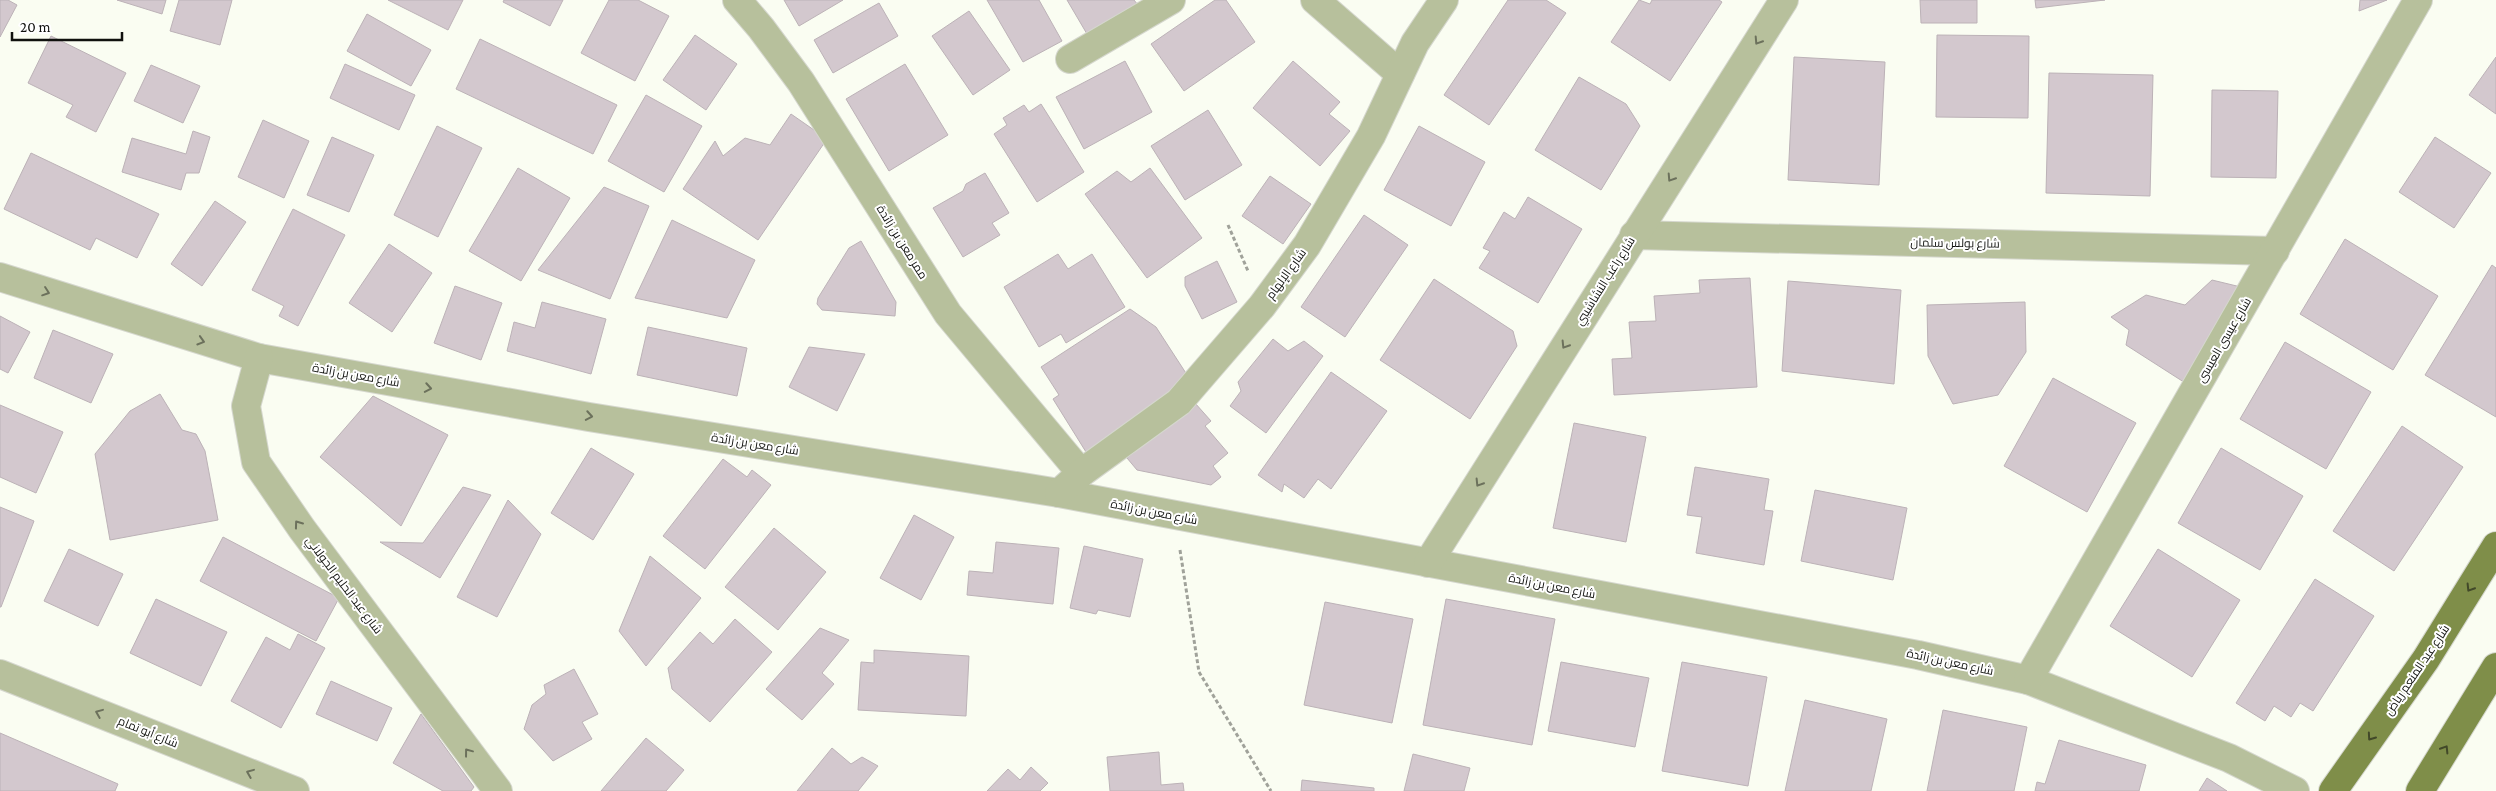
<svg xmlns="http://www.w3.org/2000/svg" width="2496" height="791" font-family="'Crimson Pro',Cairo,serif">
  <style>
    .building { fill: #d3c8ce; stroke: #bcb2b7 }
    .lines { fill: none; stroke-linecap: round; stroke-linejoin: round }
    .street-casing { stroke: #d5d7ce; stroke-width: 30 }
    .primary-casing { stroke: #d5d7ce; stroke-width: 30 }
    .path { stroke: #a0a29a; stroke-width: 3; stroke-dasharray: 4 2.5; stroke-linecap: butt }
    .street { stroke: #b7c09c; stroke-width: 28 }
    .primary { stroke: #7f8e49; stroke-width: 28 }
    .oneway { stroke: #6c715c }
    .oneway2 { stroke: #424929 }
    .labels { text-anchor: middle; stroke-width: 4; stroke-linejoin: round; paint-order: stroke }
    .street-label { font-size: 12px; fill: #10110e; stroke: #fff }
  </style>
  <rect width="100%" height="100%" fill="#fafdf2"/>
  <g class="building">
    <polygon points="0,0 8,0 17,5 0,37"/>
    <polygon points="117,0 166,0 162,14"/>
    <polygon points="179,0 232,0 220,45 170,31"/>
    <polygon points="388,0 463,0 448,30"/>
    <polygon points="504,0 563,0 550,26 503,2"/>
    <polygon points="609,0 638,0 669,16 635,81 581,53"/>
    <polygon points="784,0 843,0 799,26"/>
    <polygon points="987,0 1039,0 1062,41 1023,62"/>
    <polygon points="1067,0 1134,0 1138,5 1087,34"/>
    <polygon points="1215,0 1226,0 1255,42 1184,91 1151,44"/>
    <polygon points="1508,0 1546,0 1566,13 1489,125 1444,95"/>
    <polygon points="1639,0 1650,4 1652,0 1719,0 1722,2 1670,81 1611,42"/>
    <polygon points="1920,0 1977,0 1977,23 1921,23"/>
    <polygon points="2035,0 2105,0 2036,8"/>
    <polygon points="2360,0 2387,0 2359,11"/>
    <polygon points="879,3 898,36 833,73 814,40"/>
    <polygon points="969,11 1010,70 973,95 932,36"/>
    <polygon points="367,14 431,50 411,86 347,51"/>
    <polygon points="695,35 737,64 706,110 663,80"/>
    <polygon points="1937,35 2029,36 2028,118 1936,117"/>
    <polygon points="51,36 126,73 96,132 66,117 73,105 28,83"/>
    <polygon points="480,39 617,105 593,154 456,89"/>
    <polygon points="1794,57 1885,62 1879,185 1788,180"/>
    <polygon points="2496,57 2496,114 2469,95"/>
    <polygon points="1125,61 1152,112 1084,149 1056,97"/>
    <polygon points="1293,61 1340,102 1329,114 1350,131 1320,166 1253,108"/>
    <polygon points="345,64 415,95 399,130 330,98"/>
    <polygon points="905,64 948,135 889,171 846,99"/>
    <polygon points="151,65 200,86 183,123 134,101"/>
    <polygon points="2049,73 2153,75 2150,196 2046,193"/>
    <polygon points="1579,77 1626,104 1640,126 1601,190 1535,150"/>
    <polygon points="2212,90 2278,91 2276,178 2211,177"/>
    <polygon points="646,95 702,126 664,192 608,161"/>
    <polygon points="1041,104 1084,172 1037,202 994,134 1007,125 1003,118 1024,105 1029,112"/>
    <polygon points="1208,110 1242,165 1185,200 1151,146"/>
    <polygon points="791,114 827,139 758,240 683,189 715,141 723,156 745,138 770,145"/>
    <polygon points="263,120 309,141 284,198 238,177"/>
    <polygon points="437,126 482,148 438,237 394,215"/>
    <polygon points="1419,126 1485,162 1451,226 1384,190"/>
    <polygon points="193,131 210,137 199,173 186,173 181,190 122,172 132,138 186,154"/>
    <polygon points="332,137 374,155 349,212 307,195"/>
    <polygon points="2435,137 2491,173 2454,228 2399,192"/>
    <polygon points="31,153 159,214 137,258 96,238 90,250 4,209"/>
    <polygon points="518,168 570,198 521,281 469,251"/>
    <polygon points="1150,168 1202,238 1147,278 1085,194 1117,171 1131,182"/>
    <polygon points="985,173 1009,213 992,223 1000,235 963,257 933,208 963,191 966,184"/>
    <polygon points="1270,176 1311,204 1283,244 1242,216"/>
    <polygon points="604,187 649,206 610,299 538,270"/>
    <polygon points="1528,197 1582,229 1538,303 1479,268 1490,251 1483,248 1504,212 1515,219"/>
    <polygon points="215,201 246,222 202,286 171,264"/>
    <polygon points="293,209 345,235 298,326 279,316 284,306 252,290"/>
    <polygon points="1364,215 1408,245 1345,337 1301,307"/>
    <polygon points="672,220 755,260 727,318 635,298"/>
    <polygon points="2345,239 2438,296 2393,370 2300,314"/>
    <polygon points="861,241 896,302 895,316 822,310 817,304 818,298 849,248"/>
    <polygon points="389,244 432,273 392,332 349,303"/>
    <polygon points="1058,254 1068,269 1092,254 1125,307 1066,343 1061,334 1039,347 1004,287"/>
    <polygon points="1217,261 1237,302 1202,319 1185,286 1185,277"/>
    <polygon points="2492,265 2496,268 2496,417 2425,375"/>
    <polygon points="1750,278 1757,387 1614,395 1612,359 1632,358 1629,322 1656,321 1654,296 1700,293 1699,280"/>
    <polygon points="1434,279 1513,331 1517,346 1470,419 1380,360"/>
    <polygon points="2212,280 2245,288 2190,386 2126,345 2129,330 2111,317 2146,295 2185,305"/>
    <polygon points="1788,281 1901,290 1894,384 1782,371"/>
    <polygon points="455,286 502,303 481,360 434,343"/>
    <polygon points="542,302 606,319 591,374 507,351 514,322 535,328"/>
    <polygon points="2025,302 2026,352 1998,395 1953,404 1928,356 1927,305"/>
    <polygon points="1130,309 1156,327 1193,384 1086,452 1053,399 1059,395 1041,367"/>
    <polygon points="0,316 30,332 8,373 0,369"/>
    <polygon points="648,327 747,348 737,396 637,375"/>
    <polygon points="53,330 113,354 91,403 34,378"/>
    <polygon points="1273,339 1288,351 1304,341 1323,356 1266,433 1230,406 1241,391 1238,382"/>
    <polygon points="2285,342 2371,392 2326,469 2240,419"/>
    <polygon points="809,347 865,354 837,411 789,387"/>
    <polygon points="1331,372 1387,411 1331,489 1318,479 1304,498 1284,484 1282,492 1258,475"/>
    <polygon points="2053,378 2136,423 2087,512 2004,466"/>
    <polygon points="160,394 182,430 196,434 205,451 218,520 110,540 95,454 130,411"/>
    <polygon points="373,396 448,435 401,526 320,457"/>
    <polygon points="1195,403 1211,421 1205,426 1228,453 1213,466 1221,477 1211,485 1137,470 1127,458"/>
    <polygon points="0,405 63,432 36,493 0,477"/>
    <polygon points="1574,423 1646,437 1626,542 1553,528"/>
    <polygon points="2402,426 2463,467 2394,571 2333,531"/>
    <polygon points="591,448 634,474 593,540 551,513"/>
    <polygon points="2221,448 2303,496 2260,570 2178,523"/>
    <polygon points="723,459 747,477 752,470 771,485 705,569 663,536"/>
    <polygon points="1695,467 1769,479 1764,510 1773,511 1764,565 1696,553 1702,517 1687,515"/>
    <polygon points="463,487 491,495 440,578 380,542 423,543"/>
    <polygon points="1815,490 1907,508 1893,580 1801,561"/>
    <polygon points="508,500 541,534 497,617 457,597"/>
    <polygon points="0,507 34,521 1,607 0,607"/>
    <polygon points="914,515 954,537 921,600 880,578"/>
    <polygon points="774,528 826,572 778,630 725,587"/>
    <polygon points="223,537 339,598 316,641 200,581"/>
    <polygon points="996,542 1059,548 1053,604 967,595 969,571 993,573"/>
    <polygon points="1084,546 1143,559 1130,617 1098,610 1096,614 1070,608"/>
    <polygon points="69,549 123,574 98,626 44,601"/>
    <polygon points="2158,549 2240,600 2192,677 2110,626"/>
    <polygon points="650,556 701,598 646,666 619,631"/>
    <polygon points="2315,579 2374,616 2313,711 2300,703 2291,717 2274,706 2265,721 2236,703"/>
    <polygon points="156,599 227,632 201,686 130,653"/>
    <polygon points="1446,599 1555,619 1532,745 1423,725"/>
    <polygon points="1325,602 1413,619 1392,723 1304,705"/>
    <polygon points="735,619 772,652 710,722 672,689 668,668 700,632 713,644"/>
    <polygon points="820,628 849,640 822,673 834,684 802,720 766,689"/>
    <polygon points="298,634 325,648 281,728 231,701 266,637 290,650"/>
    <polygon points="874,650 969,656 966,716 858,710 861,662 874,663"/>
    <polygon points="1561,662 1649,678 1635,747 1548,731"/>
    <polygon points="1682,662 1767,677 1748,786 1662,771"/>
    <polygon points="574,669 598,714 582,722 592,739 553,761 524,729 532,705 546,694 544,685"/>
    <polygon points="331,681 392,708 377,741 316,714"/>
    <polygon points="1805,700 1887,719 1871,791 1785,791"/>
    <polygon points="1943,710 2027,727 2014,791 1927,791"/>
    <polygon points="421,714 474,787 471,791 443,791 393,763"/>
    <polygon points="0,733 118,784 115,791 0,791"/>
    <polygon points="646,738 684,770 666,791 601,791"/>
    <polygon points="2059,740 2146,765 2139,791 2035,791 2037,782 2045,784"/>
    <polygon points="832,748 851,764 862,757 878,766 858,791 797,791"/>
    <polygon points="1159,752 1161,785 1183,783 1184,791 1110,791 1107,757"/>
    <polygon points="1413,754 1470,768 1464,791 1404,791"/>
    <polygon points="1031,767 1048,783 1040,791 987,791 1008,769 1020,780"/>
    <polygon points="2207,778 2227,791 2199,791"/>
    <polygon points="1302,780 1374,788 1374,791 1301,791"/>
  </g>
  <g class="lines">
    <g class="street-casing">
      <g id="street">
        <polyline points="737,0 761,28 801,82 948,314 1081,473"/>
        <polyline points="1315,0 1400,74"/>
        <polyline points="1070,59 1171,0"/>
        <polyline points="1634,235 2275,251"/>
        <polyline points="0,277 259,358 589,417 1059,493 1918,655 2028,680 2229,758 2295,791"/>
        <polyline points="259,358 246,406 256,462 302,529 498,791"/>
        <polyline points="1059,493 1081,473 1179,402 1262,306 1307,245 1371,136 1415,43 1444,0"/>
        <polyline points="1428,563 1784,0"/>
        <polyline points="0,674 295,791"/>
        <polyline points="2028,680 2418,0"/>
      </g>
    </g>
    <g class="primary-casing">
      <g id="primary">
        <polyline points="2333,791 2426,659 2496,546"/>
        <polyline points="2420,791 2496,667"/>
      </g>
    </g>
    <g class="path">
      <polyline points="1228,225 1248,271"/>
      <polyline points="1180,550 1199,672 1271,791"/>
    </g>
    <use href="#street" class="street"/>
    <use href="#primary" class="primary"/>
  </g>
  <defs><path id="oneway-chevron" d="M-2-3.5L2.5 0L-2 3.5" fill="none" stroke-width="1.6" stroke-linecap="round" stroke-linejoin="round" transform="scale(1.25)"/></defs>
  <g class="oneway">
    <use href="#oneway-chevron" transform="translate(1758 41) rotate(123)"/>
    <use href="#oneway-chevron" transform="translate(1671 178) rotate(123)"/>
    <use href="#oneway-chevron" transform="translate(46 292) rotate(19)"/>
    <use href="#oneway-chevron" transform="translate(201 341) rotate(17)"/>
    <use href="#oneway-chevron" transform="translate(1565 345) rotate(122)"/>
    <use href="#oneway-chevron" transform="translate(428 388) rotate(10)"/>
    <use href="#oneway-chevron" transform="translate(589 416) rotate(10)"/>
    <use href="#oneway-chevron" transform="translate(1479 483) rotate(122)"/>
    <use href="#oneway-chevron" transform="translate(298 524) rotate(-126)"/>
    <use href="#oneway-chevron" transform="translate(99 713) rotate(-158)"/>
    <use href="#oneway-chevron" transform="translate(468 752) rotate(-127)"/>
    <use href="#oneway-chevron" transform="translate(250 773) rotate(-158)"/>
  </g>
  <g class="oneway2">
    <use href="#oneway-chevron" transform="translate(2470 588) rotate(122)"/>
    <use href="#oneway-chevron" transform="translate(2371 737) rotate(125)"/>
    <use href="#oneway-chevron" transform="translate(2445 749) rotate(-58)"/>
  </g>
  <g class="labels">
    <g class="street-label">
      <text transform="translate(902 242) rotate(58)" y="4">ممر معن بن زائدة</text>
      <text transform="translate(1955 243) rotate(1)" y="4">شارع بولس سلمان</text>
      <text transform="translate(1286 274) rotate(-54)" y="4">شارع الإلهام</text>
      <text transform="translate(1605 281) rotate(-58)" y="4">شارع راغب النشاشيبي</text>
      <text transform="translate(2224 340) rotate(-60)" y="4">شارع عيسى العيسى</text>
      <text transform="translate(356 375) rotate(10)" y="4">شارع معن بن زائدة</text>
      <text transform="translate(755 444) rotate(9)" y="4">شارع معن بن زائدة</text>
      <text transform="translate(1154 512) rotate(11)" y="4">شارع معن بن زائدة</text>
      <text transform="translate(344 585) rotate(53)" y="4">شارع عبد الحليم الجولاني</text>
      <text transform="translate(1552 586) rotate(11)" y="4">شارع معن بن زائدة</text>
      <text transform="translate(1950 662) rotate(12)" y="4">شارع معن بن زائدة</text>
      <text transform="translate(2417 670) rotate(-56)" y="4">شارع عبد المنعم رياض</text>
      <text transform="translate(148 732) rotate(22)" y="4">شارع أبو تمام</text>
    </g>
  </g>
  <path d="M12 32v8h110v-8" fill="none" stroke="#10110e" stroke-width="2.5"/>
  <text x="20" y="32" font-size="15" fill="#10110e" stroke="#ffffff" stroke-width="4" paint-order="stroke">20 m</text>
</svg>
